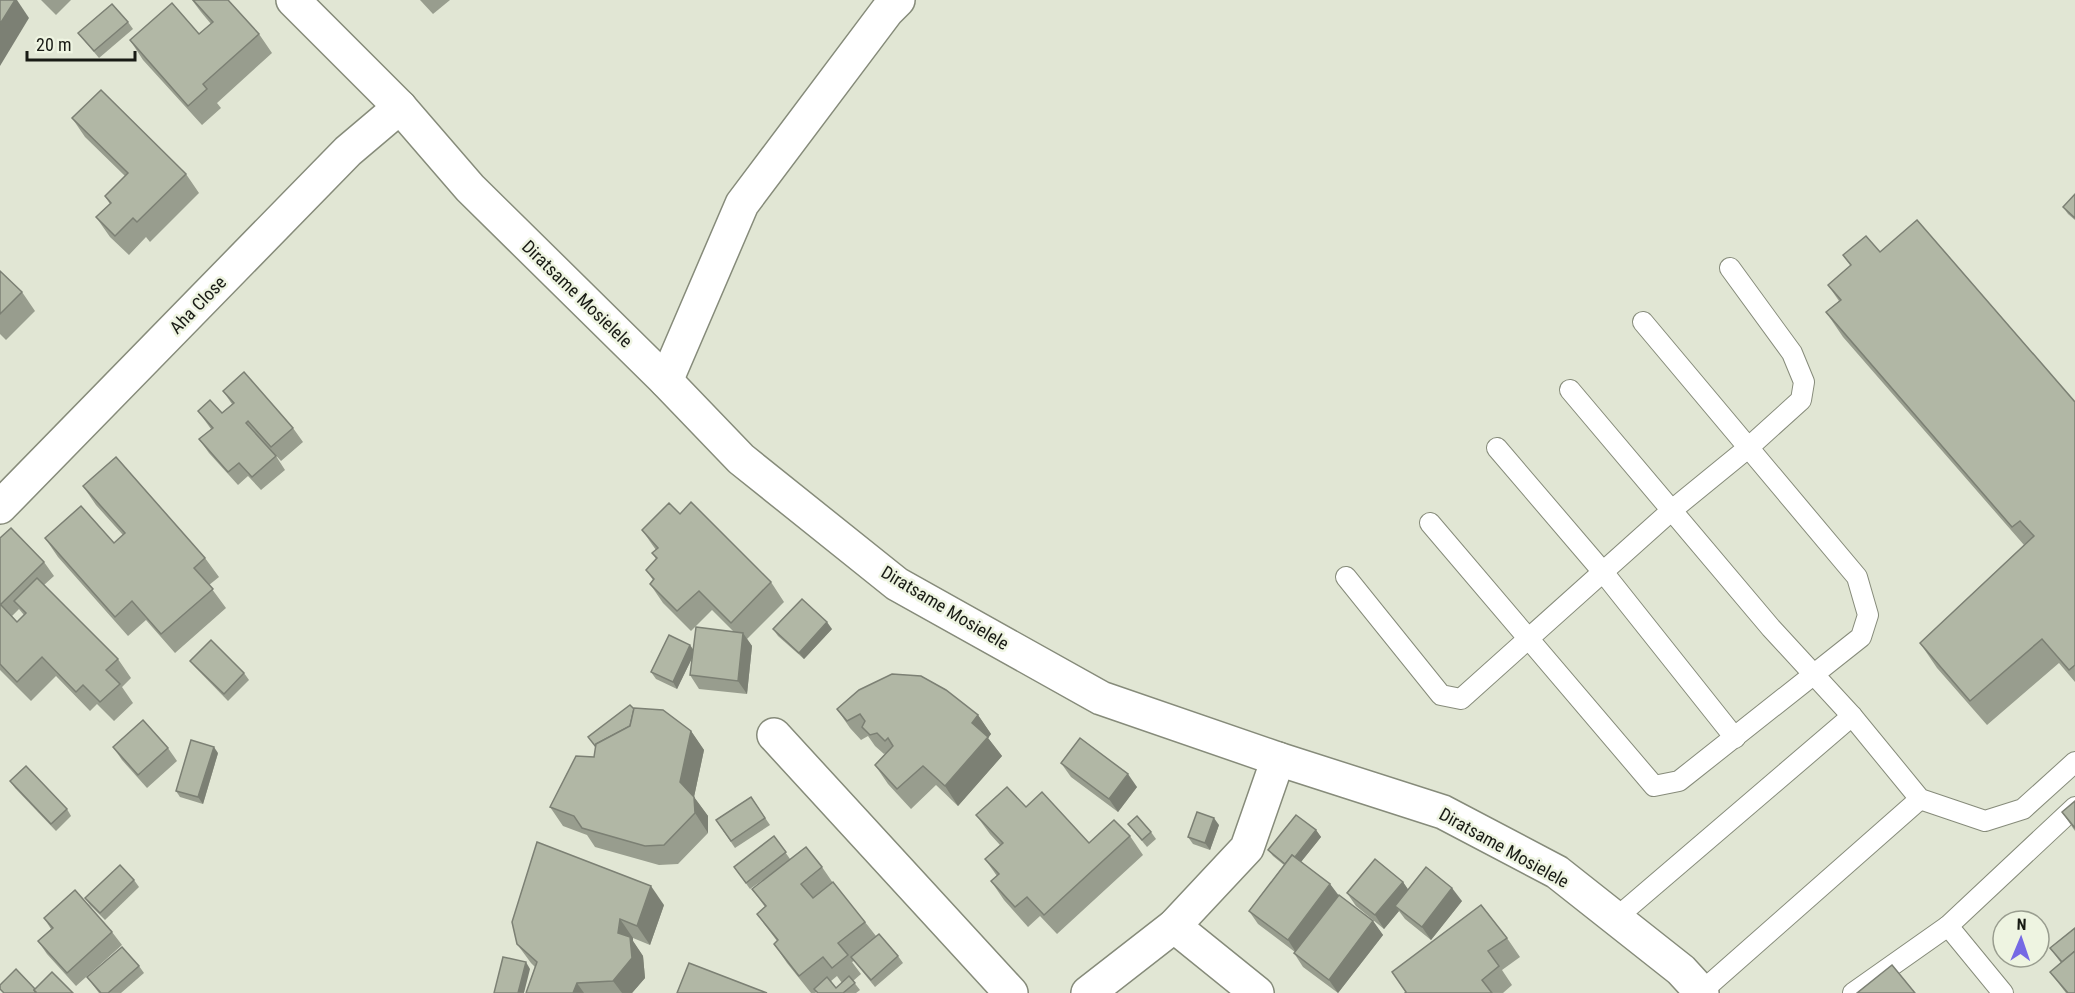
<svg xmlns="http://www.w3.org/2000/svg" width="2075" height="993" font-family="'Roboto Condensed',sans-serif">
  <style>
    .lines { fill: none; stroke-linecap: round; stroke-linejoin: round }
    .service-casing { stroke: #868b7a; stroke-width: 22 }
    .minor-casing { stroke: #868b7a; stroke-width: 36 }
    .service { stroke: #fff; stroke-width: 20 }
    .minor { stroke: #fff; stroke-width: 33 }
    .wall { fill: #989d8e; fill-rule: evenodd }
    .shaded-wall { fill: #7c8074 }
    .building { fill: #b1b7a5; stroke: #7c8074; stroke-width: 1.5 }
    .labels { text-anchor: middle; stroke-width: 5; stroke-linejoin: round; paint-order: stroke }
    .street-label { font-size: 18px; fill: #191b15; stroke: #eef4e1 }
  </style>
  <rect width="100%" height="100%" fill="#e1e6d4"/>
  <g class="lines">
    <g class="service-casing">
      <g id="service">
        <polyline points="1570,390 1771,628 1852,716 1920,799 1985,821 2023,809 2075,762"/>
        <polyline points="1497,448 1603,572 1735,738"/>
        <polyline points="1430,523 1654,786 1679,781 1861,637 1868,615 1857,577 1643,322"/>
        <polyline points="1346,577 1441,695 1461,699 1672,510 1748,448 1801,400 1804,382 1792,353 1730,268"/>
        <polyline points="1616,918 1852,716"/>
        <polyline points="1948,926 2003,993"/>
        <polyline points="1701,992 1920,799"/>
        <polyline points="1853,993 1948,926 2075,807"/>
      </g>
    </g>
    <g class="minor-casing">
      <g id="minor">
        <polyline points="293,0 400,107 470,188 666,381 741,459 897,584 1101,698 1278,759 1443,812 1557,872 1681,970 1702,993"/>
        <polyline points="666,381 742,204 887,11 898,0"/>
        <polyline points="0,507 348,151 400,107"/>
        <polyline points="774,735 1011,993"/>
        <polyline points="1174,926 1257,993"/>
        <polyline points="1088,993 1174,926 1247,848 1278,759"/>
      </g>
    </g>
    <use href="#service" class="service"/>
    <use href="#minor" class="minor"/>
  </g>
  <g class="wall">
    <polygon points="41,0 71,0 56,15"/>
    <polygon points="192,0 228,0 259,34 272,53 217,103 221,108 202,125 143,60 130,40 199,34 211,24 201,12"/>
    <polygon points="420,0 450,0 433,14"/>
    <polygon points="128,22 133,29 99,58 78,33"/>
    <polygon points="72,118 186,174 199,193 150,242 146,237 129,255 110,237 96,217 110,204 105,196 125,176 85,137"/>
    <polygon points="2075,194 2075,220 2068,214 2063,207"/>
    <polygon points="1880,252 2075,402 2075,682 2059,663 1987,725 1937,668 1920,643 2024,545 1843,337 1826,312 1839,301 1828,285 1851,266 1843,255"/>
    <polygon points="0,271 22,292 35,311 6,340 0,334"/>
    <polygon points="223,391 293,428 303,442 281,461 257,435 276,456 285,470 261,490 248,476 238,485 209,453 199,439 211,429 198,411 222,413 232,404"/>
    <polygon points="83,486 205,558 219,577 209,585 226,608 175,653 146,620 128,636 58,557 45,538 114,543 123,535 96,505"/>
    <polygon points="680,514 771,582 784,602 747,639 752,646 747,694 699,689 690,675 692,658 677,689 656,679 651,672 693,649 734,632 712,610 691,631 663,603 650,584 653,580 646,570 656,559 652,553 656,550 642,530"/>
    <path d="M0,538L44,562L54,576L44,585L118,659L131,678L122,687L133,703L114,721L97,704L90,711L56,676L31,701L0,670ZM19,609L24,615L17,622L12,616Z"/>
    <polygon points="773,629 832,629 804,659 778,636"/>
    <polygon points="190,661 244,673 249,680 228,701 195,667"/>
    <polygon points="634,709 691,731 704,750 694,797 708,816 708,833 678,864 659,865 595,847 587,835 563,826 550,807 594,757"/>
    <polygon points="837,709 978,715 991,734 988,738 1002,756 958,806 936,785 911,809 888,784 875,765 886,753 884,754 875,746 868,736 861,740 850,728"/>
    <polygon points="113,747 168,748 177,761 147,788 122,760"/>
    <polygon points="218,753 203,804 180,797 176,791"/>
    <polygon points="1061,763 1137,787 1118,812 1071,777"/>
    <polygon points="10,781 67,809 71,816 56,831 15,788"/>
    <polygon points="751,797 770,825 735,848 716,820"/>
    <polygon points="2075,801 2075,831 2062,812"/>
    <polygon points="1026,807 1089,843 1130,836 1143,855 1057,934 1040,916 1028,927 1004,900 991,881 997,876 985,859 1000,845 990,834 976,815"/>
    <polygon points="1128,824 1151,832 1156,839 1147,847"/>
    <polygon points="1219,825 1210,850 1193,844 1188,837"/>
    <polygon points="1316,830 1321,837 1301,862 1330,884 1338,896 1373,921 1383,935 1338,993 1303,967 1294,953 1295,952 1258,924 1249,911 1284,865 1273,856 1268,850"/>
    <path d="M774,836L790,859L822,867L833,883L865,922L876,936L898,956L903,963L875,987L854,961L852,962L861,974L853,981L860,990L856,993H817V992L815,993H811L787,963L774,944L777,941L757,914L765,907L752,889L774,872L750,889L734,867ZM837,976L842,983L836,988L831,981Z"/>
    <polygon points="134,880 139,887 105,920 90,905 85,898"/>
    <polygon points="1403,882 1408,890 1462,901 1431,940 1405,919 1399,911 1384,929 1356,906 1347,893"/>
    <polygon points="664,905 650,945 633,938 633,941 643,956 645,978 632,993 526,993 535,967 531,963 517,944"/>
    <polygon points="44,918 112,932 122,945 76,986 47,954 38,941 51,929"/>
    <polygon points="2075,928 2075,993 2066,993 2050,972 2061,963 2050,948"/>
    <polygon points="1507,938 1520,957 1502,970 1512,985 1503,993 1405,993 1406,992 1392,972"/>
    <polygon points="139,966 144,973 121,993 99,993 87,977"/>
  </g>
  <g class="shaded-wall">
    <polygon points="15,0 17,0 29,18 0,66 0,24"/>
    <polygon points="827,622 832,629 804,659 799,653"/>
    <polygon points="743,633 752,646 747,694 738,681"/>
    <polygon points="690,645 695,652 677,689 673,682"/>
    <polygon points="978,715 991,734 988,738 1002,756 958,806 945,786 972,723"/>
    <polygon points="691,731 704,750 694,797 708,816 708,833 695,813 680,782"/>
    <polygon points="214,747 218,753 203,804 198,797"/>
    <polygon points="1128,774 1137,787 1118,812 1109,799"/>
    <polygon points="1214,818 1219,825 1210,850 1205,843"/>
    <polygon points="1316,830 1321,837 1292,873 1287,866"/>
    <polygon points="1403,882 1412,895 1395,906 1399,911 1384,929 1375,915"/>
    <polygon points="1330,884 1340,897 1297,954 1288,940"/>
    <polygon points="651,886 664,905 650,945 637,926"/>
    <polygon points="1452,888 1462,901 1431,940 1422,927"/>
    <polygon points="620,919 633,938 633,941 643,956 645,978 632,993 622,993 613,981"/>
    <polygon points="1373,921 1383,935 1338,993 1329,980"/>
    <polygon points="526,962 530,969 524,993 518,993"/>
    <polygon points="577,983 584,993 573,993"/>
  </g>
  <g class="building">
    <polygon points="0,0 15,0 0,24"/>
    <polygon points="193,0 228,0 259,34 203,84 207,89 188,106 130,40 172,3 199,34 213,22"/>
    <polygon points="112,4 128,22 94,51 78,33"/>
    <polygon points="101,90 186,174 137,222 133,218 115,236 96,217 111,203 105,196 128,173 72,118"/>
    <polygon points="2075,194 2075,218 2063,207"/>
    <polygon points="1917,220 2075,402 2075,665 2069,670 2042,639 1970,701 1920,643 2034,536 2020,521 2012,527 1826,312 1841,300 1828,285 1851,265 1843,255 1866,236 1880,252"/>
    <polygon points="0,271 22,292 0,314"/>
    <polygon points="244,372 293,428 271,447 248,421 246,423 276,456 252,477 239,463 228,472 199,439 213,428 198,411 210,400 222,413 234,403 223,391"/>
    <polygon points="116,457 205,558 194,568 213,589 161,634 132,601 115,617 45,538 81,506 114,543 125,533 83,486"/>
    <polygon points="691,502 771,582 731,623 699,591 677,611 650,584 654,579 646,570 657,558 652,553 658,548 642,530 669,503 680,514"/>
    <polygon points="11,528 44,562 0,605 0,538"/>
    <polygon points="37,578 118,659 106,670 120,684 100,702 83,685 76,692 42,657 17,682 0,664 0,606 1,605 17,622 26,613 14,601"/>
    <polygon points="802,599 827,622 799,653 773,629"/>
    <polygon points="696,627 743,633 738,681 690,675"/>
    <polygon points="669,635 690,645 673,682 651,672"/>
    <polygon points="211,640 244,673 224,694 190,661"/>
    <polygon points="892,674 921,676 946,690 978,715 972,723 988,737 945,786 923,766 897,789 875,765 893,746 888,738 885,741 877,733 870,735 862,727 865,721 860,714 847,721 837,709 859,690"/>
    <polygon points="630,705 634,709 630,726 596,744 596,747 588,737"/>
    <polygon points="634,708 663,710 691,731 680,782 694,797 695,813 664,845 645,846 582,828 574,816 550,807 576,756 594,757 596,744 630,726"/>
    <polygon points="143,720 168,748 138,775 113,747"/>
    <polygon points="1080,738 1128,774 1109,799 1061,763"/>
    <polygon points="191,740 214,747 198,797 176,791"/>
    <polygon points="26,766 67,809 51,824 10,781"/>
    <polygon points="1007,787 1026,807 1042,792 1089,843 1114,820 1130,836 1044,915 1027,897 1015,907 991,881 999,874 985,859 1003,843 976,815"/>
    <polygon points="751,797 765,818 731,841 716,820"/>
    <polygon points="2075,801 2075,828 2062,812"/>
    <polygon points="1197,812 1214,818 1205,843 1188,837"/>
    <polygon points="1296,815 1316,830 1295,857 1292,855 1285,864 1268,850"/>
    <polygon points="1137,816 1151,832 1142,840 1128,824"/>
    <polygon points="774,836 786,852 746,883 734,867"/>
    <polygon points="537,842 651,886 637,926 620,919 618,933 630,937 632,958 613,981 577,983 573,993 526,993 537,962 517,944 512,922"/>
    <polygon points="806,847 822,867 801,884 813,898 833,882 865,922 838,943 848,955 832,968 823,957 799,976 774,944 778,940 757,914 766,906 752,889"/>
    <polygon points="1292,855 1330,884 1288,940 1249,911"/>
    <polygon points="1375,859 1403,882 1375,915 1347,893"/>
    <polygon points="120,865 134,880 100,913 85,898"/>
    <polygon points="1426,867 1452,888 1422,927 1395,906"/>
    <polygon points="75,890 112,932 67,973 38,941 53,928 44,918"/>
    <polygon points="1339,895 1373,921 1329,980 1294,953"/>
    <polygon points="1481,905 1507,938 1488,951 1499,966 1482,980 1492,993 1405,993 1406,992 1392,972"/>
    <polygon points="2075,928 2075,951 2062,962 2050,948"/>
    <polygon points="879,934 898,956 871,980 851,957"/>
    <polygon points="122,947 139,966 108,993 101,993 87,977"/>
    <polygon points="2075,951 2075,993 2068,993 2050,972"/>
    <polygon points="503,957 526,962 518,993 494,993"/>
    <polygon points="689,963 767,993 677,993"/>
    <polygon points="1892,965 1915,993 1857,993"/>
    <polygon points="16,969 35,989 34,990 36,993 4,993 0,989 0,985"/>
    <polygon points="52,972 73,993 37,993 34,990"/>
    <polygon points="849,976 855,983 843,993 818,993 814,989 827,977 836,988"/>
  </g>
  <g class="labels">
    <g class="street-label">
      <text transform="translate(577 294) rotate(44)" y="6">Diratsame Mosielele</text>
      <text transform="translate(198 305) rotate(-46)" y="6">Aha Close</text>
      <text transform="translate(945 608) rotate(31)" y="6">Diratsame Mosielele</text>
      <text transform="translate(1504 848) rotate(29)" y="6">Diratsame Mosielele</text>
    </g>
  </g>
  <g transform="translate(2021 939) rotate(2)"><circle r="28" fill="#eef4e1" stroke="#999d8f" stroke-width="1.5"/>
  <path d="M0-4.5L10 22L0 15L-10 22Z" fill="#7569e4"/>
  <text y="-9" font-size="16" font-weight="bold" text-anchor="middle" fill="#191b15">N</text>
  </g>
  <path d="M27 51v9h108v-9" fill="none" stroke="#191b15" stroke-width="3"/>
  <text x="36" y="51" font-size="18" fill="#191b15" stroke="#eef4e1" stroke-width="4.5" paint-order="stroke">20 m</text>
</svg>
